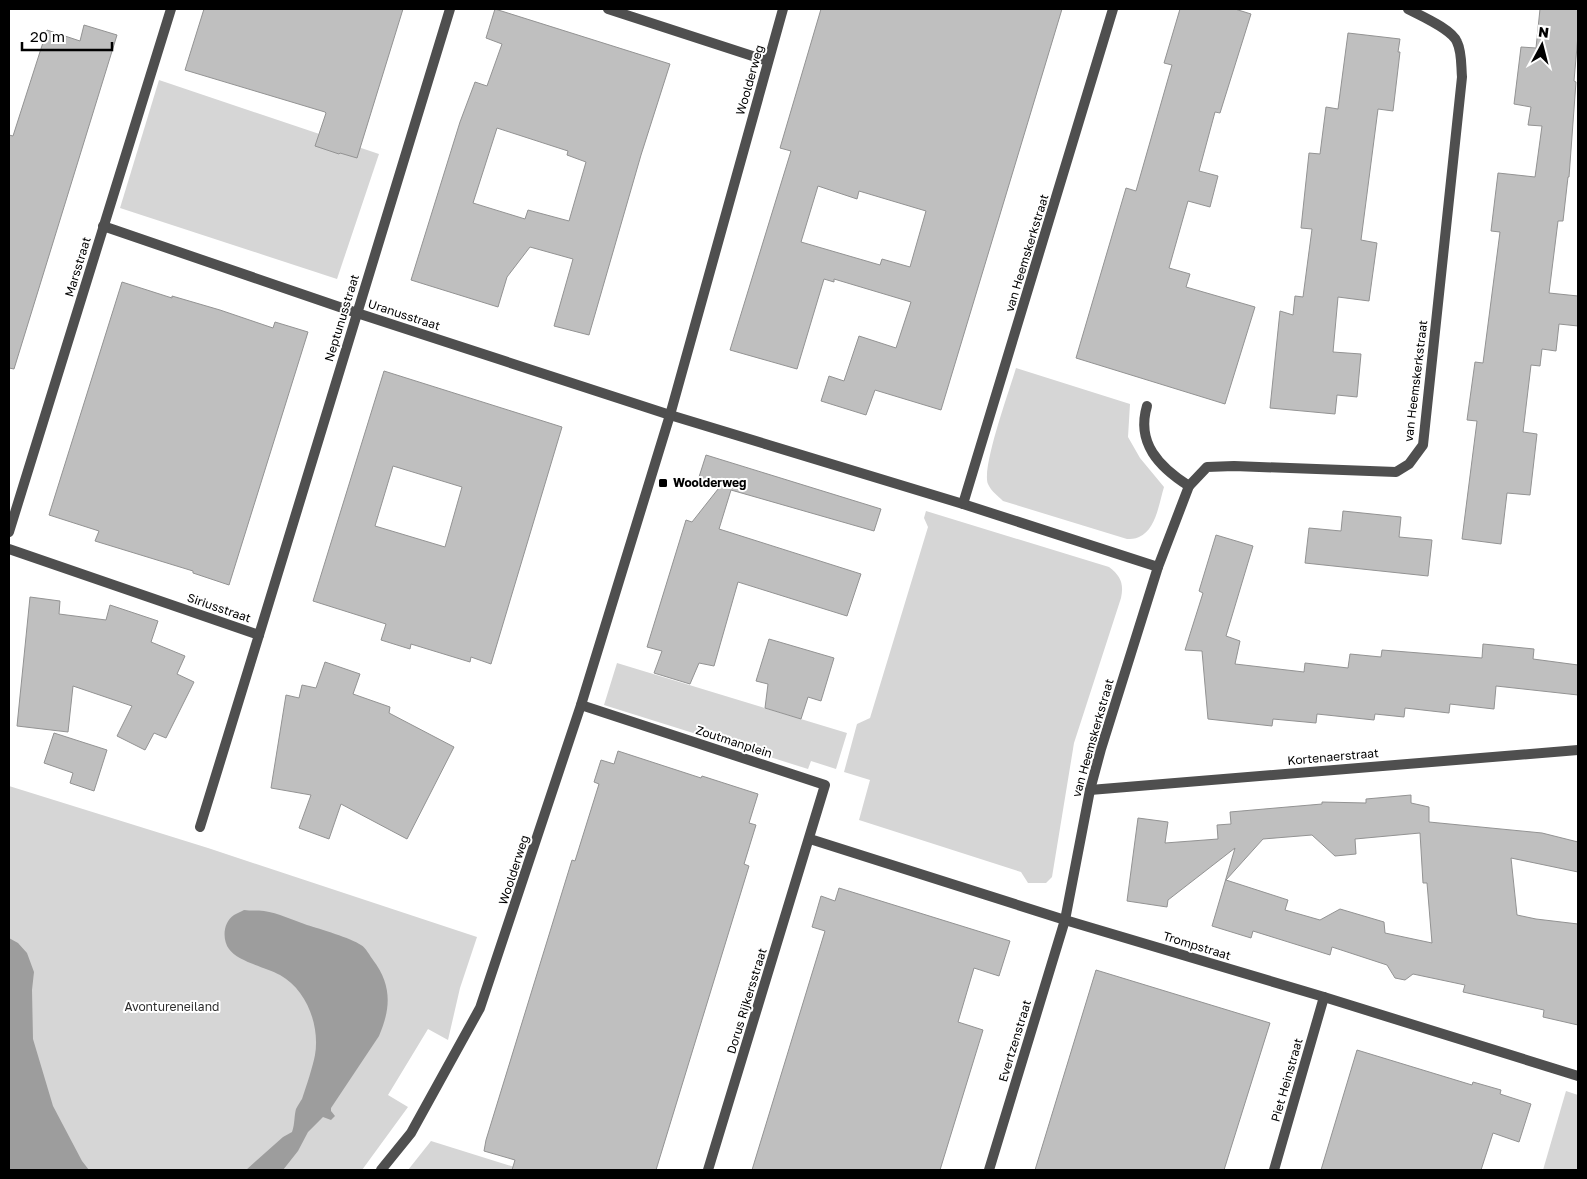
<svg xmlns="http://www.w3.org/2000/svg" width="1587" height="1179" font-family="'Golos Text',sans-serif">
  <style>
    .green { fill: #d6d6d6 }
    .water { fill: #9d9d9d }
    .building { fill: #bfbfbf; stroke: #939393; fill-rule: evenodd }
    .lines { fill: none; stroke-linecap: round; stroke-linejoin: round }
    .service { stroke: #4f4f4f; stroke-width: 10 }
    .minor { stroke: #4f4f4f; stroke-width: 10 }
    .poi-dot { fill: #000; stroke: #fff; stroke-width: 2 }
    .labels { text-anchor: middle; stroke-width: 4; stroke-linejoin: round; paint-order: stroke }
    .street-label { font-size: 12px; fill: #000; stroke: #fff }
    .poi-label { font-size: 12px; font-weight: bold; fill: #000; stroke: #fff; text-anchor: start }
    .park-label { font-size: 12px; fill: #2d2d2d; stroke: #fff }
  </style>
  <rect width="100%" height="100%" fill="#fff"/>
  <g class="green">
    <polygon points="159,80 379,154 337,279 120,208"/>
    <path d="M1016,368L1130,404L1128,437L1140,458L1164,487C1159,503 1156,530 1139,537C1135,539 1130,539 1127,539L1003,501C998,496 991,491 988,484C981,468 1010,389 1016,368Z"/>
    <path d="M926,511L1109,567C1121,576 1124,584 1121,598L1074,743L1052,877L1046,883H1028L1021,872L859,820L870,780L844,772L857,724L870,718L928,527L924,518Z"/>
    <polygon points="617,663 847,733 836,769 811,761 808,769 604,705"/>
    <polygon points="9,786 208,848 477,937 460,988 448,1040 428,1029 388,1095 408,1107 362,1170 9,1170"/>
    <polygon points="1566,1091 1578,1095 1578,1170 1543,1170"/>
    <polygon points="431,1141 524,1170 408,1170"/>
  </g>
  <g class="water">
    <path d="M244,910C251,911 257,910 264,911C278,913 293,920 307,925C320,929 351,938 361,945C366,948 370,956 373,960C392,985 391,1008 379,1036L331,1108V1111L335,1116L331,1120L323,1117L308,1132L298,1151L283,1170H246L283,1137L292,1132C295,1124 294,1116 296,1109C298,1105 300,1102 302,1099C306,1087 313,1066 315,1055C320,1026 307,990 280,975C266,967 238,962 229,949C222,940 223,922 234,915C237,913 241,912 244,910Z"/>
    <polygon points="9,938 18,943 27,953 34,972 32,990 33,1039 53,1106 82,1161 89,1170 9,1170"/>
  </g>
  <g class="building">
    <polygon points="204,9 403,9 357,158 340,153 339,154 315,146 326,113 325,112 185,70"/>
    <path d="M495,9L670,64L641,155L589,335L554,326L573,259L530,247L507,277L498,307L411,280L460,122L475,82L487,86L502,44L486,38ZM497,128L568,151L567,155L586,162L569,221L528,210L525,219L473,203Z"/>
    <path d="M821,9H1062L941,410L875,390L866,415L821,401L829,376L844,381L859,336L896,348L911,302L834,279V282L824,279L797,369L730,350L791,151L780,148ZM818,186L857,199L859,191L926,211L910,267L882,259L880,265L801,242Z"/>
    <polygon points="1180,9 1235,9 1251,14 1220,113 1215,112 1199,171 1218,176 1210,207 1188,201 1169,268 1190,274 1186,287 1255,307 1225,404 1076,358 1126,188 1136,191 1172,65 1164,63"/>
    <polygon points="1540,9 1578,9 1578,35 1574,81 1576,82 1569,177 1568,177 1563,221 1558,221 1549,293 1578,296 1578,326 1559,324 1556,351 1542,349 1540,366 1531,365 1523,432 1537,434 1530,495 1507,493 1501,544 1462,539 1477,421 1467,420 1475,362 1483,363 1500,232 1491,231 1498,173 1535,177 1542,126 1528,125 1531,107 1514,104 1521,47 1536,48"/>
    <polygon points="84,25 117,35 14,369 9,368 9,135 13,136 47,30 80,41"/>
    <polygon points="1348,33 1400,39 1398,52 1400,52 1393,111 1378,109 1361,240 1377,243 1369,301 1338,297 1333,352 1361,354 1357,397 1337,395 1335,414 1270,408 1280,311 1293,315 1295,296 1303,297 1312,229 1301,228 1309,153 1320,154 1326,107 1338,109"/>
    <polygon points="122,282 172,298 172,296 220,310 273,328 275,322 308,332 229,585 193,573 193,571 95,541 99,531 49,515"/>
    <path d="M384,371L562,427L491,664L471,657L470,662L411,644L410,649L381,640L386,624L313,601ZM393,466L462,487L445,547L375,526Z"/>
    <polygon points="706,455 881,509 874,531 731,490 719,529 861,574 847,616 738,582 714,666 699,663 690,684 654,673 662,651 647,647 686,520 692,522 722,484 699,477"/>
    <polygon points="1343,511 1401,517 1399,537 1432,540 1428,576 1305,563 1309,528 1341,531"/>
    <polygon points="1216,535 1253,546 1226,636 1240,641 1235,664 1304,672 1305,663 1348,668 1350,654 1381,657 1382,650 1482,658 1483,644 1534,649 1533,659 1578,665 1578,695 1496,686 1494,709 1450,704 1449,713 1405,708 1404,717 1375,714 1374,720 1317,714 1316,723 1273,719 1272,726 1208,719 1202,651 1185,650 1203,593 1199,591"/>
    <polygon points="30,597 60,601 59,614 106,620 110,605 158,621 151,642 185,656 177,674 194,682 166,738 154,733 145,750 117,736 132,706 73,686 68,732 17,726"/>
    <polygon points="769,639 834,658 821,701 808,697 801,719 765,708 768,684 756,681"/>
    <polygon points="325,662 360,674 353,694 390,707 389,713 454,747 407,839 341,804 329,839 299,828 311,795 271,788 286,695 299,698 302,685 316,688"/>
    <polygon points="54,733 107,750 94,791 70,783 73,773 44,763"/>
    <polygon points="618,751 701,778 702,776 758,794 749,823 756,825 744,864 749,866 656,1170 512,1170 515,1160 484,1151 486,1140 572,860 575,861 599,784 594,782 601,760 614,764"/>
    <path d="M1411,795V803L1429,807V822L1542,833L1578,842V872L1511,858L1517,915L1536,919L1578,924V1025L1543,1017L1544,1010L1463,992L1465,985L1413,974L1405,980L1395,978L1387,965L1332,947L1330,955L1253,931L1251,938L1212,926L1235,848L1168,900L1167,907L1127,901L1138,818L1168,822L1165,843L1218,839L1217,825L1231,824L1230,812L1322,804V802L1366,803V799ZM1420,833L1423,883H1427L1432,943L1385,933L1384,922L1340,909L1320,920L1285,910L1288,900L1226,880L1263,839L1312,835L1335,856L1356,854L1355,839Z"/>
    <polygon points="839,888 1010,941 999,976 974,968 958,1022 983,1030 940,1170 752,1170 825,931 812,927 821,896 835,901"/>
    <polygon points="1096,970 1270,1023 1224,1170 1035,1170"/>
    <polygon points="1357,1050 1472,1085 1473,1082 1501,1090 1500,1094 1531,1104 1519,1142 1493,1133 1481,1170 1321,1170"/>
  </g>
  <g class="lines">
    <path class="service" d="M1147,406C1136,443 1159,467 1189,486"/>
    <g class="minor">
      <polyline points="608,9 768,61"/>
      <polyline points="103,226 357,313 670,415 963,504 1158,567"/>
      <polyline points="963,504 1113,9"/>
      <polyline points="9,532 171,9"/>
      <polyline points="9,549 259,635 200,827"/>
      <polyline points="259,635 450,9"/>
      <polyline points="581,705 825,785 708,1170"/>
      <polyline points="1090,790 1578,750"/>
      <polyline points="810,839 1065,920 1324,997 1578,1076"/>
      <polyline points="381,1170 411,1133 480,1008 581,705 670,415 783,9"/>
      <path d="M989,1170L1065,920L1090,790L1101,749L1158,567L1189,486L1207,467L1234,466L1396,472L1409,464L1423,445L1462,77C1461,66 1462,52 1457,42C1452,29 1421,16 1408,9"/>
      <polyline points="1274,1170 1324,997"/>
    </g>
  </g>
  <rect class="poi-dot" x="658" y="478" width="10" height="10" rx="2.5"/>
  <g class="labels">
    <g class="street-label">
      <text transform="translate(750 80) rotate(-74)" y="4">Woolderweg</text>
      <text transform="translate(1027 253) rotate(-73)" y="4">van Heemskerkstraat</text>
      <text transform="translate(78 267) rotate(-73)" y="4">Marsstraat</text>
      <text transform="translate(404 315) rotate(18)" y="4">Uranusstraat</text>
      <text transform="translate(342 318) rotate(-73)" y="4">Neptunusstraat</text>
      <text transform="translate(1416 381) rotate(-83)" y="4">van Heemskerkstraat</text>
      <text transform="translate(219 608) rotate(19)" y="4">Siriusstraat</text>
      <text transform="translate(1093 738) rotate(-74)" y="4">van Heemskerkstraat</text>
      <text transform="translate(734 742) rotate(18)" y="4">Zoutmanplein</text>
      <text transform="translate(1333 757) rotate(-5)" y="4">Kortenaerstraat</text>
      <text transform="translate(514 870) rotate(-72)" y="4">Woolderweg</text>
      <text transform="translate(1197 946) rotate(17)" y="4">Trompstraat</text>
      <text transform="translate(747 1001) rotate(-73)" y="4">Dorus Rijkersstraat</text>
      <text transform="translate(1015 1041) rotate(-73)" y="4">Evertzenstraat</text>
      <text transform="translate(1287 1080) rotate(-74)" y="4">Piet Heinstraat</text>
    </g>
    <g class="poi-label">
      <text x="673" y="487">Woolderweg</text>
    </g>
    <g class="park-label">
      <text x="172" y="1011">Avontureneiland</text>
    </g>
  </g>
  <rect width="1587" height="1179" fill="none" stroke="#000000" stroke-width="20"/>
  <g transform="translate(1542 45) rotate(7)" stroke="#ffffff" stroke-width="4" paint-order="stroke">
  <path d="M0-4L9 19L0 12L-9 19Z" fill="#000000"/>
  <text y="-8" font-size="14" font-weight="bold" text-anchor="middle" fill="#000000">N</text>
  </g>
  <path d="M22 42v8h90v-8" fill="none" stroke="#000000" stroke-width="2.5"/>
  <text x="30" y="42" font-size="15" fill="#000000" stroke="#ffffff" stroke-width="4" paint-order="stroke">20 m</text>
</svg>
